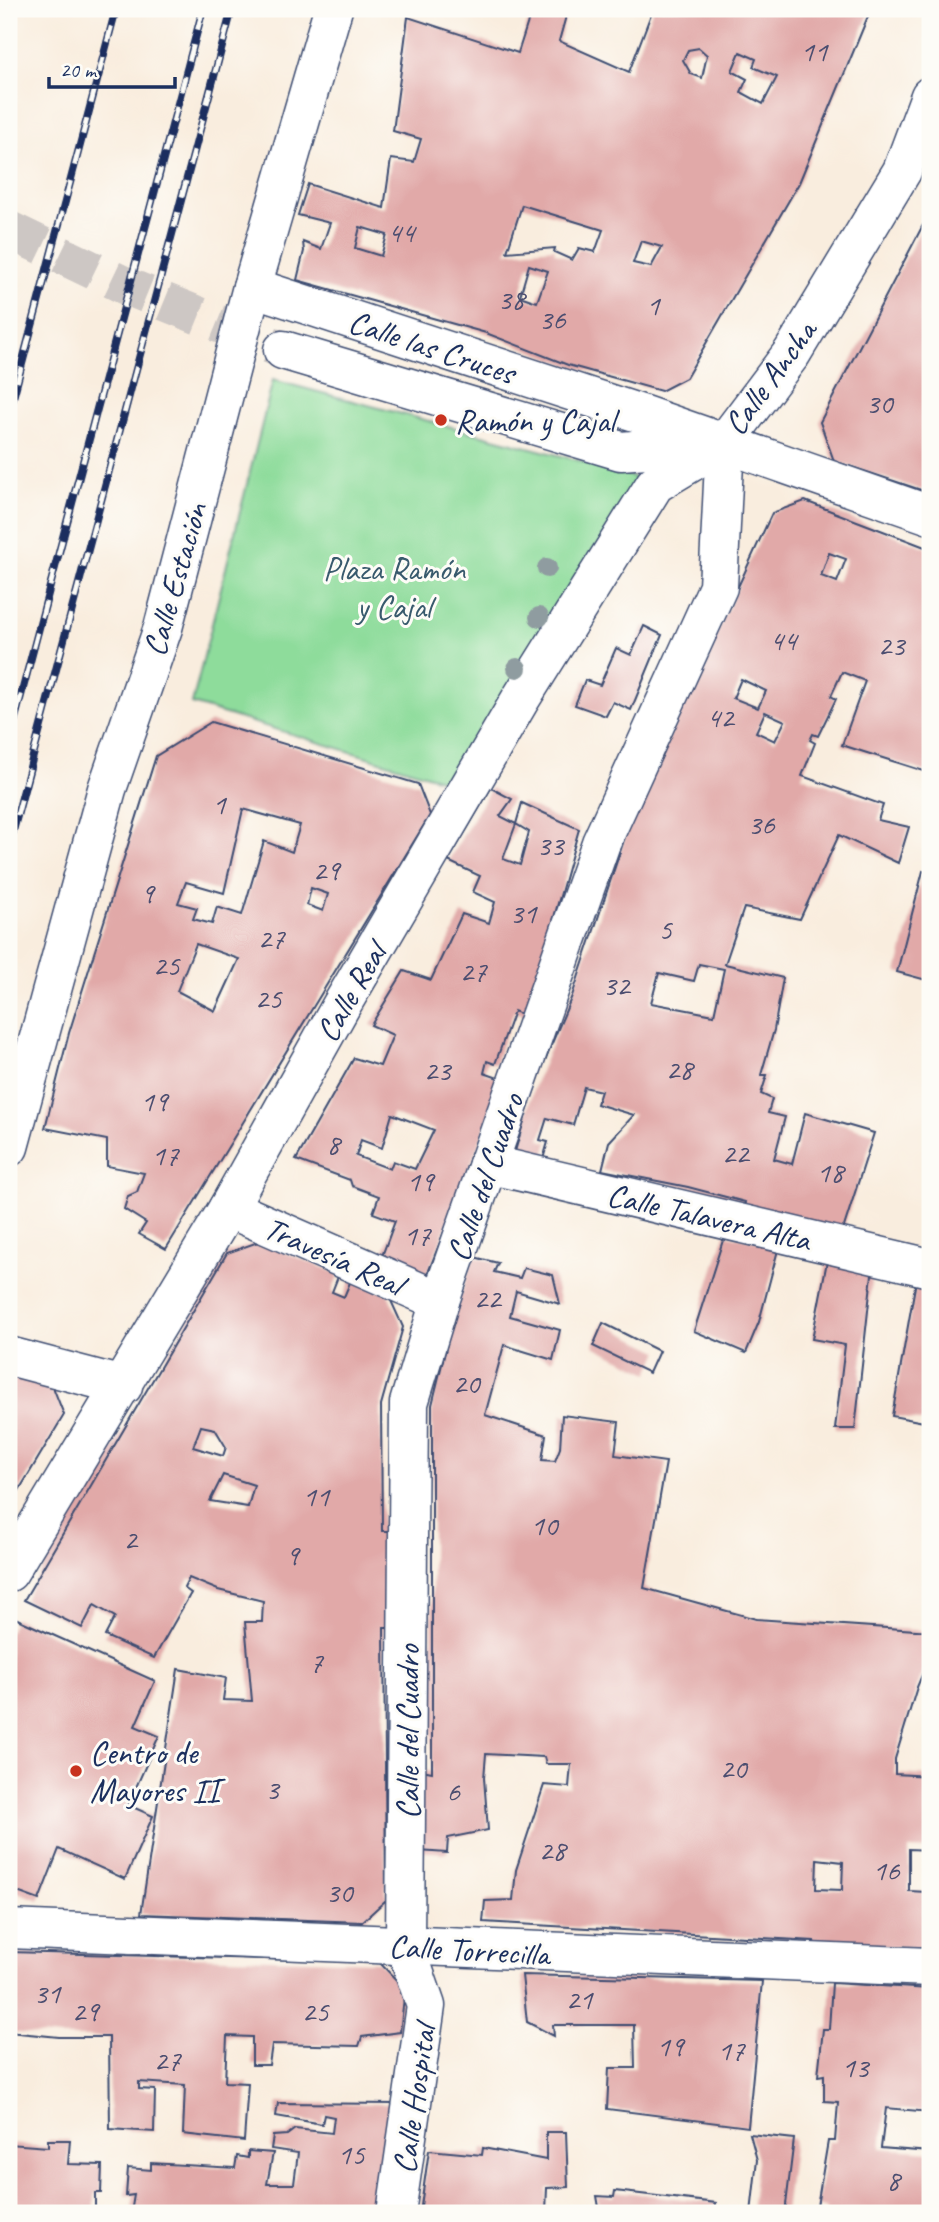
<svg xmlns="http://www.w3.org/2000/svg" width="939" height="2222" font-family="Caveat,sans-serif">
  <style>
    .green { fill: #8edc9b; stroke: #54867c; stroke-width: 2 }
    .building { fill: #e1a9a8; fill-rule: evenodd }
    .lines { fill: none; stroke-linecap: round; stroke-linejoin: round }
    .minor-tunnel { stroke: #cdc7c4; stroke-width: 38; stroke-dasharray: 38 19; stroke-linecap: butt }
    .minor-casing { stroke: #3c4c71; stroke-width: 41 }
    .minor { stroke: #fff; stroke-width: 38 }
    .rail-casing { stroke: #1b2f5e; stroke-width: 8 }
    .rail { stroke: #fdfcf7; stroke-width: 5; stroke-dasharray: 16; stroke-linecap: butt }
    .tree { fill: #8f9ca0 }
    .poi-dot { fill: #c8321e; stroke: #fdfcf7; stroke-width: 2.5 }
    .labels { text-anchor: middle; stroke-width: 6; stroke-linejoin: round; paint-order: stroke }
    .number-label { font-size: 30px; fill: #4c4e70 }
    .street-label { font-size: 33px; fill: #1b2f5e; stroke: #fdfcf7 }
    .poi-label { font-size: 33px; fill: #1b2f5e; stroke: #fdfcf7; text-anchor: start }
    .park-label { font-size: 33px; fill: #385a6d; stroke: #fdfcf7 }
  </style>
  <rect width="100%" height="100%" fill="#fdfcf7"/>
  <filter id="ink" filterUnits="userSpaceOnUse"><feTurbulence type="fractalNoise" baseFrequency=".0143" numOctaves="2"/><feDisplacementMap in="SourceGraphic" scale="14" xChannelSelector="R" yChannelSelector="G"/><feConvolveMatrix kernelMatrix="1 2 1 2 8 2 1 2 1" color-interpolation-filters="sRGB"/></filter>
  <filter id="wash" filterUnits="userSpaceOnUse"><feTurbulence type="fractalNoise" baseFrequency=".00686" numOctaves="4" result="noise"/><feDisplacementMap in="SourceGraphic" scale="28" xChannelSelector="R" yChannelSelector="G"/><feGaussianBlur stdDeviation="1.57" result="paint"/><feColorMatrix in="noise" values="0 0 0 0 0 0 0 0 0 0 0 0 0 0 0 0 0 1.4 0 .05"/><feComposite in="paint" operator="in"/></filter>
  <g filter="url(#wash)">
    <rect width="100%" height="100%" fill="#f9edde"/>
    <polygon class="green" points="273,380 596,465 655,484 470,788 192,704"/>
    <g id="blocks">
      <g class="building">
        <path d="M532,9H568L559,41L629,72L653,9H871L799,183L686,378L661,391L568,365L486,333L297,280L304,251L303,242L321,249L330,223L298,215L308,184L384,208L391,159L414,162L421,139L393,131L408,17L518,53ZM699,48L707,55L702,78L691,74L683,60L688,50ZM740,52L756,59L753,67L777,77L763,104L741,92L747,79L732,71ZM522,205L603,230L595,252L579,248L572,260L554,252L555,248L507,252ZM360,227L387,235L381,256L355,248ZM641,241L662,247L651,267L633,263ZM529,265L548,271L537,302L520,296Z"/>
        <polygon points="930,221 930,493 834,461 820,422 923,225"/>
        <path d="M805,501L930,549V773L842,745L865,681L842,672L831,696L836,699L818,736L813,734L810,740L815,743L802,776L883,805L878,820L909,827L898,863L839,835L800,919L744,908L725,964L783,978L774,1030L761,1075H767L761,1094L772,1099L768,1113L785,1117L774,1159L792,1164L805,1113L874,1133L842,1233L743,1212L745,1202L688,1187L602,1170L609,1142L634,1115L597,1104L601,1091L584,1087L573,1125L547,1118L540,1140L548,1142L541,1166L513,1158L536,1081L572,996L631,819L772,513ZM829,553L846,559L837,582L821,576ZM741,679L766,691L758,708L733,698ZM765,712L785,721L775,741L756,732ZM699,964L724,969L714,1015L651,1003L659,973L694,981Z"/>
        <polygon points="644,626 662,635 631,710 613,702 606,716 575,705 585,680 600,685 616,648 631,655"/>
        <path d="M211,722L418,784L430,815L166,1249L139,1234L146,1223L124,1209L128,1196L137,1192L144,1173L107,1166V1140L45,1128L69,1033L156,756ZM243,809L300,825L292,852L264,841L242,915L217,907L212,924L193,919L197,908L178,903L186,882L224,893ZM311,888L328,894L323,911L307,905ZM196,944L239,959L215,1011L177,991Z"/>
        <path d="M491,788L512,799L500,816L516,824L503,859L520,865L529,832L516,824L522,803L579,829L526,1016L514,1011L495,1064L487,1061L484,1073L504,1080L427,1275L382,1256L395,1221L373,1213L379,1196L352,1186L350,1180L296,1160L354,1058L380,1066L393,1035L371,1025L404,971L431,980L462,914L489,923L495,902L473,892L480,876L448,861ZM392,1114L434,1130L415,1169L393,1161L390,1169L356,1156L361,1140L382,1148Z"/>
        <polygon points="923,871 930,873 930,981 897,972"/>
        <polygon points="725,1234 779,1246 759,1322 746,1353 694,1331"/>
        <path d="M258,1242L339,1274L332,1292L344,1297L351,1280L388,1294L403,1327L381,1405L382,1531H390L389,1628H384L386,1900L362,1922L141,1914L178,1669L226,1678L223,1700L252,1701L245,1622H262L263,1601L218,1590L189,1578L184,1588L191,1593L154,1658L105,1636L115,1617L94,1605L82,1628L24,1600L227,1253ZM201,1426L215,1429L226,1447L223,1456L193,1447ZM223,1475L254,1485L248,1507L210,1501Z"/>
        <polygon points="828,1256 873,1265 855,1429 835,1429 845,1345 812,1339"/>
        <path d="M474,1257L498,1263L494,1272L520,1278L524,1268L553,1275L560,1304L516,1291L510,1316L560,1330L553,1360L504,1345L485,1415L546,1435L542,1460L555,1461L560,1448L562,1415L619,1422L615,1455L666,1462L644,1588L756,1619L930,1631V1656L917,1687L895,1759V1774L930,1776V1850L909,1849V1891L926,1892L930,1872V1948L815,1945L814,1941L483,1922L485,1901L513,1900L516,1870L544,1785L569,1787L571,1764H546L544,1757L486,1754L484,1778L488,1830L448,1838L447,1853L419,1851L422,1770L432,1772V1405L454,1315ZM817,1859L843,1862L842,1890L816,1889Z"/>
        <polygon points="917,1275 930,1278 930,1391 924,1422 892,1416"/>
        <polygon points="603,1323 659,1351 649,1373 593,1346"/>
        <polygon points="9,1374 53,1387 64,1415 12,1502 17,1505 9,1518"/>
        <polygon points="15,1618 155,1681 135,1726 159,1736 128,1805 153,1816 125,1879 59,1849 39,1900 9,1889 9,1633"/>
        <polygon points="9,1952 379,1962 405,1989 400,2032 362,2037 359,2046 272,2044 269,2065 252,2065 252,2037 227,2036 225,2082 248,2083 244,2141 183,2134 185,2085 139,2082 139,2089 155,2090 154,2132 110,2129 109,2037 59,2037 9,2032"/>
        <polygon points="522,1975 762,1981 748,2127 607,2109 609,2068 635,2068 634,2025 553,2025 554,2036 527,2022"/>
        <polygon points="832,1983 930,1989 930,2112 886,2108 881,2148 930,2152 930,2213 825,2213 826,2209 817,2206 828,2141 835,2141 838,2102 824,2101 824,2075 818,2076 823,2029 829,2029"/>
        <polygon points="278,2103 398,2104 381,2213 131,2213 134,2195 126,2196 128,2168 151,2170 151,2163 235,2168 237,2156 248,2158 248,2151 273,2153 267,2184 294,2184 298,2153 271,2149 273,2136 287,2135 295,2129 332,2133 334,2117 324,2115 322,2124 276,2116"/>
        <polygon points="546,2132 566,2132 568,2187 547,2188 546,2211 420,2213 429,2150 482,2155 483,2148 546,2160"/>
        <polygon points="750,2134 794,2139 785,2213 751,2213 757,2160"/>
        <polygon points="48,2140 70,2140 68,2164 102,2165 101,2193 95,2193 95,2213 9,2213 9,2144 48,2147"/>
        <polygon points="615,2191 716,2203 715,2213 600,2213 597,2196 614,2197"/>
      </g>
    </g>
  </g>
  <g filter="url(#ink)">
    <use href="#blocks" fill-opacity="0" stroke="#3c4c71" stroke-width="2"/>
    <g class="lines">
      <polyline class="minor-tunnel" points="9,230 126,286 283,350"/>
      <g class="minor-casing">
        <g id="minor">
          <polyline points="252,287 644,415 930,515"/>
          <polyline points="283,350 621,451 709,444"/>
          <polyline points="9,1147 107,789 163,628 252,287 333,9"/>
          <polyline points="488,1164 930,1268"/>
          <polyline points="228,1208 440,1301"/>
          <polyline points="9,1356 123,1386"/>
          <polyline points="9,1572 228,1208 341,1006 520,700 655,484 725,442 792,353 902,171 930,96"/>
          <polyline points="9,1929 930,1967"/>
          <polyline points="396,2213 426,2006 405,1945 409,1403 440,1301 601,843 718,587 725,442"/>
        </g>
      </g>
      <use href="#minor" class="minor"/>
      <g class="rail-casing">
        <g id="rail">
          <polyline points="9,413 116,9"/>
          <polyline points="9,741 203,9"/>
          <polyline points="9,846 232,9"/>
        </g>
      </g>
      <use href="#rail" class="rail"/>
    </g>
    <g class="tree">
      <circle cx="547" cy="568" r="10"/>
      <circle cx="539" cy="617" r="10"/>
      <circle cx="517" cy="668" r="10"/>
    </g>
  </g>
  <g class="poi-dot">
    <circle cx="441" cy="420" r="7"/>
    <circle cx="76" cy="1771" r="7"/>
  </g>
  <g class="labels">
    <g class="number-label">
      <text x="814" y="61">11</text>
      <text x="401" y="242">44</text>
      <text x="511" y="309">38</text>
      <text x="653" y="315">1</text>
      <text x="552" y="329">36</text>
      <text x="879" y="413">30</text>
      <text x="783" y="650">44</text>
      <text x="891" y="655">23</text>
      <text x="720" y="727">42</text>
      <text x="219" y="814">1</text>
      <text x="761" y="834">36</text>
      <text x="550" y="855">33</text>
      <text x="326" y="880">29</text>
      <text x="147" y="903">9</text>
      <text x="523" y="923">31</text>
      <text x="665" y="939">5</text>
      <text x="271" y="948">27</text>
      <text x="166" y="975">25</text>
      <text x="473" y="981">27</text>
      <text x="616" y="995">32</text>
      <text x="268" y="1008">25</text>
      <text x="679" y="1079">28</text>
      <text x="437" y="1080">23</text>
      <text x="154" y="1111">19</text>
      <text x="333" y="1154">8</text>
      <text x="735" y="1163">22</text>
      <text x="165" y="1165">17</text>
      <text x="830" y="1182">18</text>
      <text x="420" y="1191">19</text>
      <text x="417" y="1245">17</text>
      <text x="487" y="1308">22</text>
      <text x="466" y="1393">20</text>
      <text x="316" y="1506">11</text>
      <text x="544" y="1535">10</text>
      <text x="130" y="1549">2</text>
      <text x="292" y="1565">9</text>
      <text x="316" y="1672">7</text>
      <text x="733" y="1778">20</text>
      <text x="272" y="1799">3</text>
      <text x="453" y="1801">6</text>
      <text x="552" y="1860">28</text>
      <text x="886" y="1880">16</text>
      <text x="339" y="1902">30</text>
      <text x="47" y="2003">31</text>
      <text x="579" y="2009">21</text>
      <text x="85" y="2021">29</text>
      <text x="315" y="2021">25</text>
      <text x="670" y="2056">19</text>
      <text x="731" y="2060">17</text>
      <text x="167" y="2070">27</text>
      <text x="855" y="2077">13</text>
      <text x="351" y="2164">15</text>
      <text x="893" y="2190">8</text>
    </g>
    <g class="street-label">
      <text transform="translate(432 346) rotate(18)" y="12">Calle las Cruces</text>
      <text transform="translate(769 377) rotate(-54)" y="12">Calle Ancha</text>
      <text transform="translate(174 579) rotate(-74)" y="12">Calle Estación</text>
      <text transform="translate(350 992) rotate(-60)" y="12">Calle Real</text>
      <text transform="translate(484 1177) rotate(-71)" y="12">Calle del Cuadro</text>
      <text transform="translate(709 1216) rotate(13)" y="12">Calle Talavera Alta</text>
      <text transform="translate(334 1255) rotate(24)" y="12">Travesía Real</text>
      <text transform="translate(407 1732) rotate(-90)" y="12">Calle del Cuadro</text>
      <text transform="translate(469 1949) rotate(3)" y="12">Calle Torrecilla</text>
      <text transform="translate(413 2099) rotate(-82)" y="12">Calle Hospital</text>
    </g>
    <g class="poi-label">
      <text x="455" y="432">Ramón y Cajal</text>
      <text x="90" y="1764">Centro de<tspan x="90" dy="38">Mayores II</tspan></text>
    </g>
    <g class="park-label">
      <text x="394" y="580">Plaza Ramón<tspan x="394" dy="38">y Cajal</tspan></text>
    </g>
  </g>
  <rect width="939" height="2222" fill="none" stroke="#fdfcf7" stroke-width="35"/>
  <path d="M49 77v10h126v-10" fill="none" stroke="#1b2f5e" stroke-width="3.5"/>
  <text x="60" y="77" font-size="21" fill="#1b2f5e" stroke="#fdfcf7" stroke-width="5" paint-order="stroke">20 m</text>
</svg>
